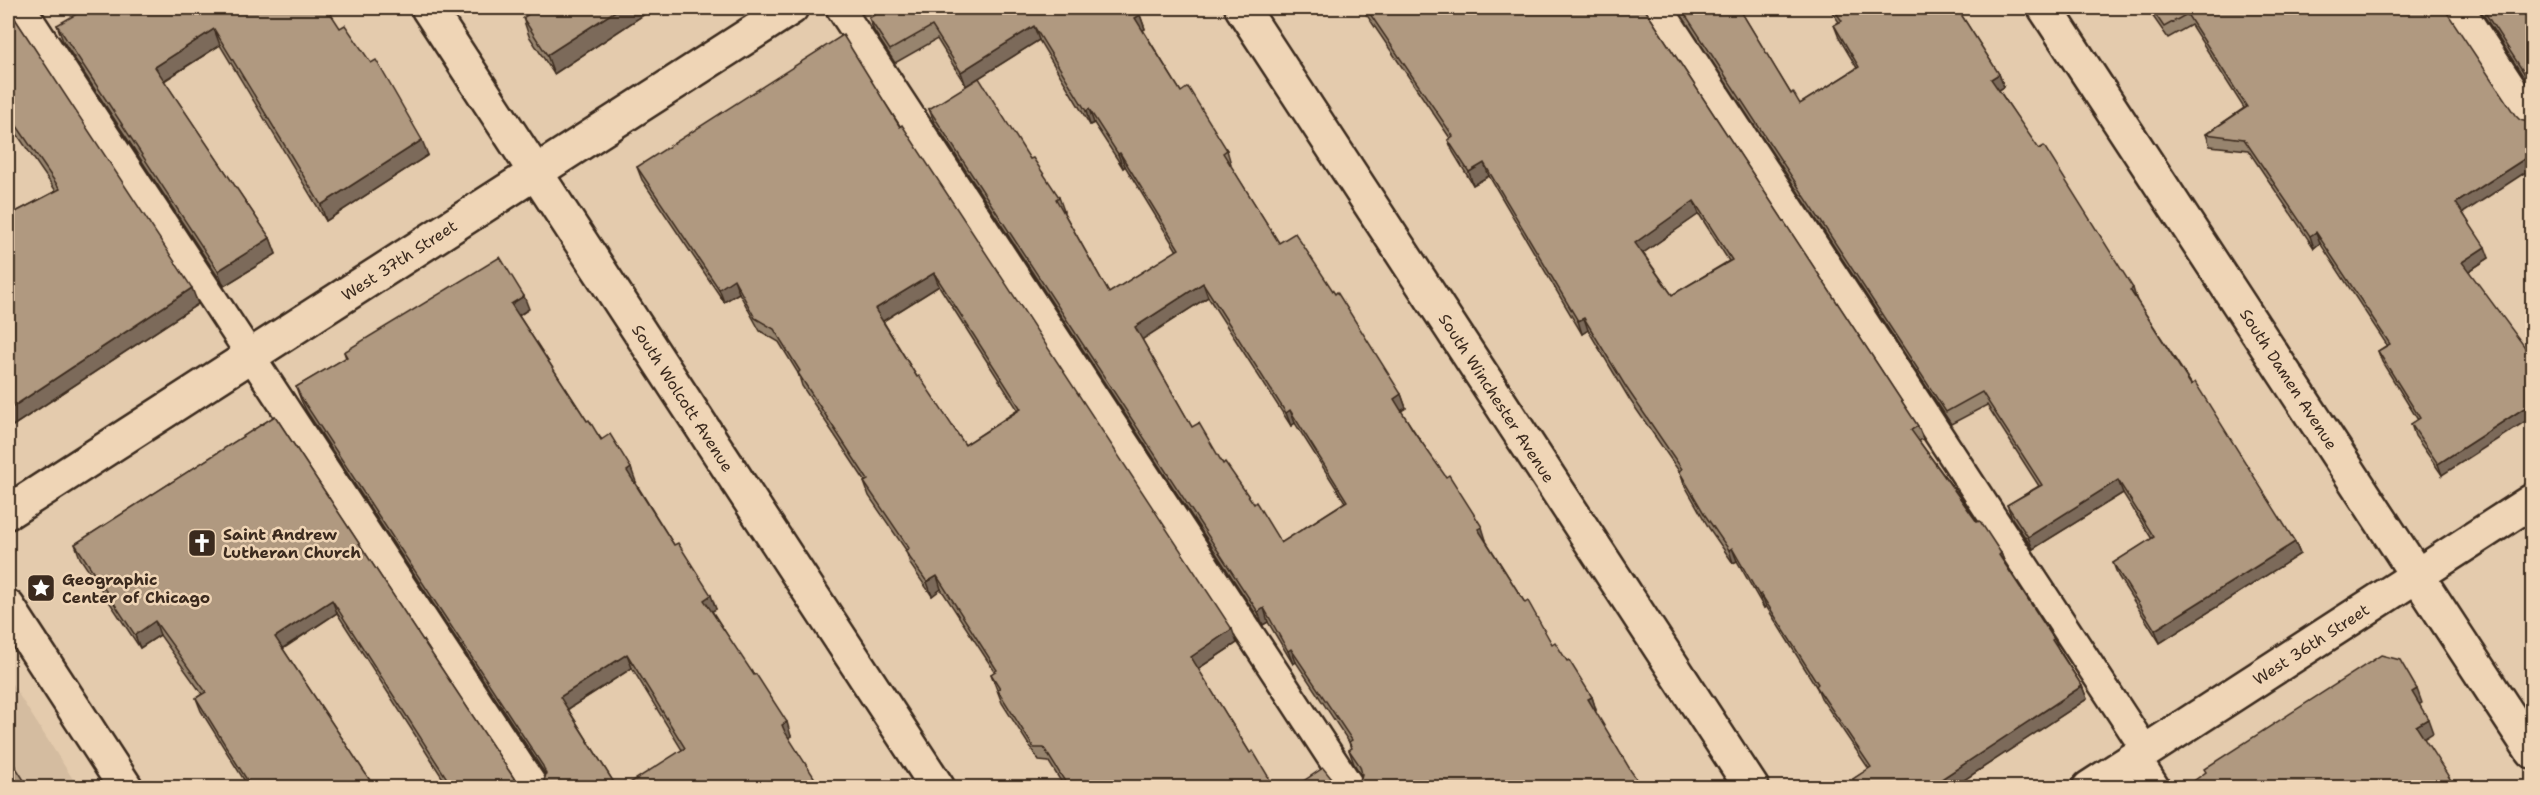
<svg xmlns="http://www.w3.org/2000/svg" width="2540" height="795" font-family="'Shantell Sans',sans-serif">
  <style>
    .built { fill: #d4bca0 }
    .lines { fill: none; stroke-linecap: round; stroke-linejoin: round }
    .service-casing { stroke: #3b2a1e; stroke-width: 32 }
    .minor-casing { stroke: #3b2a1e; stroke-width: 38 }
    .secondary-casing { stroke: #3b2a1e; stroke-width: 38 }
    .service { stroke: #efd5b6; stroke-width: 27 }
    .minor { stroke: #efd5b6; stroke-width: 33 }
    .secondary { stroke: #efd5b6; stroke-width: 33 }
    .wall { fill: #97846e; stroke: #3b2a1e; stroke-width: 1.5; fill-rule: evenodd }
    .shaded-wall { fill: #7b6b5a; stroke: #3b2a1e; stroke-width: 1.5 }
    .building { fill: #b09980; stroke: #3b2a1e; stroke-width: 1.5; fill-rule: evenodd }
    .labels { text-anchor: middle; stroke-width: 5; stroke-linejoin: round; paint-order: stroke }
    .street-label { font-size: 16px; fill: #3b2a1e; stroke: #efd5b6 }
    .poi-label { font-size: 16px; font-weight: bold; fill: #3b2a1e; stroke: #efd5b6; text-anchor: start }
  </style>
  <rect width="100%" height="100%" fill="#e4cbad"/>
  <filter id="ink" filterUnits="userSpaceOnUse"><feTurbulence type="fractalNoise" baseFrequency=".0167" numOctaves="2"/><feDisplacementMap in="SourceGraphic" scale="12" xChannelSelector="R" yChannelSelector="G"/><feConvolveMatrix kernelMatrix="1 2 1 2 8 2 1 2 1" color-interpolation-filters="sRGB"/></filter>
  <g filter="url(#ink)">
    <polygon class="built" points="8,678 78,787 8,787"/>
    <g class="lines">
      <g class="service-casing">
        <g id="service">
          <polyline points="22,8 535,788"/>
          <polyline points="840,8 1351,788"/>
          <polyline points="1659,8 2146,751"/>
          <polyline points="2460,8 2532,118"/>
          <polyline points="2136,757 2156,788"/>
        </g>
      </g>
      <g class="minor-casing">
        <g id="minor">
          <polyline points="428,8 938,788"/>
          <polyline points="1242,8 1752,788"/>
          <polyline points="8,512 791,8"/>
          <polyline points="8,607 126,788"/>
          <polyline points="2089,788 2532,501"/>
        </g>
      </g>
      <g class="secondary-casing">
        <polyline id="secondary" points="2045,8 2532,751"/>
      </g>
      <use href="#service" class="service"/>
      <use href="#minor" class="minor"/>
      <use href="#secondary" class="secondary"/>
    </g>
    <g class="wall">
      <polygon points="8,8 198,304 8,429 8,216 56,191 10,124 8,125"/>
      <polygon points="528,8 654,8 554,74 529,36 523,18 531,12"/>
      <path d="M1362,8H1644L1918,426L1923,439L1919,441L2001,553L2006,566L2054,639L2058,648L2082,686L2087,699L1952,788H1856L1853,779L1869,769L1821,698L1817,688L1766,606L1764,608L1737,561L1733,563L1709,528L1684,484L1681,474L1630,400L1588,330L1582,334L1489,176L1473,185L1453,152L1448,140L1450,138ZM1699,214L1729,261L1672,295L1643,253Z"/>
      <polygon points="1677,8 1745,8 1740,10 1791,94 1800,104 1857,68 1839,38 1834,25 1839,22 1829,8 1957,8 1999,74 2004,87 1999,90 2295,542 2300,554 2160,643 2118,576 2113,563 2152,539 2123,493 2033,549 2012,518 2007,505 2039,486 1987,405 1951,424"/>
      <polygon points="2147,8 2444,8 2463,213 2489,258 2469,271 2442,475 2415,436 2411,424 2418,420 2382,362 2378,351 2387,345 2320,243 2314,248 2248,150 2210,146 2206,134 2244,108 2191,25 2168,38"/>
      <polygon points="2479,8 2532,8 2532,90"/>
      <path d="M1140,15L1145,29L1143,30L1181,92L1227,150L1231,164L1230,165L1279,243L1401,394L1406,408L1401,411L1486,540V541L1525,603L1552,644L1567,661L1592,697L1596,710V711L1360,782L1361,775L1354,764L1349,750L1351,749L1349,742L1296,662L1293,664L1268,622L1263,625L934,122L929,109L1030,159L1059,197L1064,211H1063L1109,293L1177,251L1125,166L1123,168L1094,123L1090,125L1039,40L966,86L937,39L895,63L874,31L869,18ZM1208,297L1291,426L1295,423L1345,502L1281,543L1223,464L1192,427L1142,339Z"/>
      <polygon points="57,25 340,28 428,155 326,221 220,45 164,81 270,238 276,254 224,286 63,41"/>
      <path d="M900,127L1237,643L1198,669L1250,753L1275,788H1065L1049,762L1039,761L1002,703L991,674L995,672L941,589L932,596L910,564L906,550L869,496L864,482L865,481L802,386L798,373L779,342L760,331L739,293L724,302L642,180L637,167ZM939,286L1018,410L965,445L917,377L883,321Z"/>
      <polygon points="529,309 519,316 587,421 636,482 635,482 674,545 716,609 712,611 791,736 682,750 632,668 568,709 616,786 621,788 544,781 546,775 307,412 301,400 296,387 346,358 344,352"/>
      <polygon points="275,416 517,783 522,788 449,788 337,613 283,649 375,788 249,788 201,711 196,698 202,694 160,635 140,648 80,558 75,544"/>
    </g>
    <g class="shaded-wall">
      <polygon points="620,8 654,8 554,74 547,55"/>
      <polygon points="1140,15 1145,29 1140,32 1135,18"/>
      <polygon points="1034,26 1039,40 966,86 961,72"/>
      <polygon points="214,29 220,45 160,83 155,67"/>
      <polygon points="1999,74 2004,87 1996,92 1991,79"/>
      <polygon points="1089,109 1094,123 1090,125 1086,111"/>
      <polygon points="422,140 428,155 326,221 321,205"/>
      <polygon points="1120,153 1125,166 1123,168 1118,154"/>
      <polygon points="2532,154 2532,168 2460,215 2456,203"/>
      <polygon points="1484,163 1489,176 1473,185 1469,172"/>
      <polygon points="1694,201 1699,214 1640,255 1635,243"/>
      <polygon points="2316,232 2320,243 2314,248 2310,236"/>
      <polygon points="270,238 276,254 224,286 218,271"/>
      <polygon points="2485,247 2489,258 2466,273 2462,262"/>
      <polygon points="934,273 939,286 880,323 875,309"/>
      <polygon points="734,279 739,293 724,302 719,289"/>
      <polygon points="1203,283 1208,297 1140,341 1135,327"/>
      <polygon points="192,288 198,304 8,429 8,410"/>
      <polygon points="2133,288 2137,301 2130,290"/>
      <polygon points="524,296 529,309 516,317 511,304"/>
      <polygon points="1584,318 1588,330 1582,334 1578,321"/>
      <polygon points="1401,394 1406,408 1399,412 1394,399"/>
      <polygon points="2532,403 2532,417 2442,475 2438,464"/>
      <polygon points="1290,410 1295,423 1291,426 1286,413"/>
      <polygon points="631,468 636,482 632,484 627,471"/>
      <polygon points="2118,480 2123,493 2033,549 2028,537"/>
      <polygon points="1482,527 1486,540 1483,543 1478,529"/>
      <polygon points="2295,542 2300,554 2160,643 2155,630"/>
      <polygon points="1732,548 1737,561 1733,563 1729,550"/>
      <polygon points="2001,553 2006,566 1999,555"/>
      <polygon points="937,576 941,589 932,596 927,582"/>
      <polygon points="1761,594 1766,606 1764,608 1759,595"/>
      <polygon points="711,595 716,609 709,613 704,600"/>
      <polygon points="332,600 337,613 280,650 275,637"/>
      <polygon points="1264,608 1268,622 1263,625 1258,612"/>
      <polygon points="155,621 160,635 140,648 135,635"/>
      <polygon points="1232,629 1237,643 1196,670 1191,657"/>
      <polygon points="1291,649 1296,662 1293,664 1288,651"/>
      <polygon points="627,654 632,668 565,711 560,697"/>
      <polygon points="2082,686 2087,699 1952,788 1928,788"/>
      <polygon points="2417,689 2422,703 2417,706 2412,692"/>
      <polygon points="1592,697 1596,710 1593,712 1588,699"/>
      <polygon points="2428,719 2433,733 2422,740 2416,726"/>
      <polygon points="787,722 791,736 787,739 782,725"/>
    </g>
    <g class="building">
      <polygon points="8,8 192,288 8,410 8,216 60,189 8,113"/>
      <polygon points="87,8 327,8 340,28 345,25 371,63 376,60 422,140 321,205 214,29 155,67 270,238 218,271 57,25"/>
      <polygon points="531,8 620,8 547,55 523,18 533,11"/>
      <path d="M886,8H1135L1140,15L1135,18L1181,92L1188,87L1227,150L1223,153L1279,243L1295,233L1335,294L1337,292L1401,394L1394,399L1413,430L1446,477L1449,475L1482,527L1478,529L1525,603L1528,601L1552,644L1555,642L1567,661L1569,660L1592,697L1588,699L1631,771L1643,788H1355L1360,782L1362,774L1360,766L1349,750L1352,748L1349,742L1352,740L1291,649L1288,651L1264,608L1258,612L929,109L979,78L1030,159L1033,158L1059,197L1056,199L1109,293L1179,249L1120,153L1118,154L1089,109L1086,111L1034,26L961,72L932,26L890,50L869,18ZM1203,283L1286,413L1290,410L1347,501L1281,543L1256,502L1254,504L1225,462L1223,464L1199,423L1192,427L1135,327Z"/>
      <path d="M1366,8H1644L1918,426L1911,430L1977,522L1980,521L2001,553L1999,555L2054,639L2052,640L2082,686L1928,788H1859L1853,779L1871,767L1816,686L1818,684L1761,594L1759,595L1732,548L1729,550L1705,515L1679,471L1682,469L1626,387L1584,318L1578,321L1484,163L1469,172L1448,140L1453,136ZM1694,201L1732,260L1672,295L1635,243Z"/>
      <polygon points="1681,8 1739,8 1791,94 1793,92 1800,104 1859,67 1834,25 1842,21 1833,8 1957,8 1999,74 1991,79 2039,149 2044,146 2133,288 2130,290 2191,385 2195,382 2295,542 2155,630 2113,563 2154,537 2118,480 2028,537 2007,505 2042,485 1982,392 1946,412"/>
      <polygon points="2151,8 2444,8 2515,115 2520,120 2528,122 2532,121 2532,154 2456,203 2485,247 2462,262 2527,350 2532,346 2532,403 2438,464 2411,424 2420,418 2378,351 2390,344 2316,232 2310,236 2244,139 2206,134 2247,107 2187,14 2164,27"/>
      <polygon points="2482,8 2532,8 2532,85"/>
      <path d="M843,35L900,127L902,125L1232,629L1191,657L1250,753L1253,751L1275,788H1069L1044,748H1034L997,689L1000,688L991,674L997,670L937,576L927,582L905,551L909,548L864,482L868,480L798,373L800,371L774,329L755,318L734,279L719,289L637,167ZM934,273L1021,409L965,445L919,376L917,377L875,309Z"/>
      <polygon points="500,257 524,296 511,304 587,421 589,420 601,440 610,434 631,468 627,471 674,545 678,543 711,595 704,600 754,675 756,674 787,722 782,725 785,732 821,788 622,788 685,748 627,654 560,697 616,786 619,784 621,788 539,788 544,781 546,774 543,766 302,399 296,387 347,357 344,352"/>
      <polygon points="275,416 517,783 522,788 453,788 332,600 275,637 375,788 252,788 196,698 206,692 155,621 135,635 75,544"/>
      <polygon points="2381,655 2400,660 2417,689 2412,692 2428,719 2416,726 2456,788 2184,788 2206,772 2204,769"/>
      <polygon points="8,755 29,788 8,788"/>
      <polygon points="1323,768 1339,788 1293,788"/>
    </g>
  </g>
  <defs>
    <g id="church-square" transform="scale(1.5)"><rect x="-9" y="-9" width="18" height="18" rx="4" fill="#3b2a1e" stroke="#efd5b6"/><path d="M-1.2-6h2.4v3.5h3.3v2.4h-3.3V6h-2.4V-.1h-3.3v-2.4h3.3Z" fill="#fff"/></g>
    <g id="sight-square" transform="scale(1.5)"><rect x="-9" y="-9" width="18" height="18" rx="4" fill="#3b2a1e" stroke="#efd5b6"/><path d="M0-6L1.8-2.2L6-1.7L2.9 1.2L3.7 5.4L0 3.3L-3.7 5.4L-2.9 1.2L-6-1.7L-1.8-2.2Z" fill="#fff"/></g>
  </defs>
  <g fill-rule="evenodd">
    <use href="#church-square" x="202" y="543"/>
    <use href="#sight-square" x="41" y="588"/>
  </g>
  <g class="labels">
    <g class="street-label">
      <text transform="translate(399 260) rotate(-33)" y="6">West 37th Street</text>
      <text transform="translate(2289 379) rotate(57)" y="6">South Damen Avenue</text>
      <text transform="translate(683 398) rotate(57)" y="6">South Wolcott Avenue</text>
      <text transform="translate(1497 398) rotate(57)" y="6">South Winchester Avenue</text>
      <text transform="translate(2311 644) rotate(-33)" y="6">West 36th Street</text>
    </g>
    <g class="poi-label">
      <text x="223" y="540">Saint Andrew<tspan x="223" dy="18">Lutheran Church</tspan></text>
      <text x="62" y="585">Geographic<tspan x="62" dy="18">Center of Chicago</tspan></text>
    </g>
  </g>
  <rect width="2540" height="795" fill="none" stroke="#efd5b6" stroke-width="30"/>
  <rect x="15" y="15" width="2510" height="765" fill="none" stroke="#3b2a1e" stroke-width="2" filter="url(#ink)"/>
</svg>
